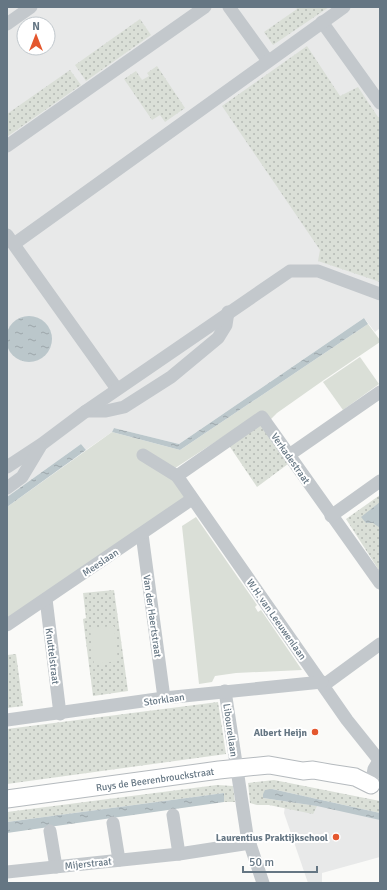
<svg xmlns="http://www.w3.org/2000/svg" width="387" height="890" font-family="Signika,sans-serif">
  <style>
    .built { fill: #e8e9e9; fill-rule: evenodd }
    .grass { fill: url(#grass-dots) }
    .green { fill: #dadfd7 }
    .water { fill: url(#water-ripples) }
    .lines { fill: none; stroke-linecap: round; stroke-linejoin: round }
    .major-casing { stroke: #b5babe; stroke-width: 19 }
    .minor { stroke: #c3c8cc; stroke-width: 13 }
    .major { stroke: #fff; stroke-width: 17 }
    .poi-dot { fill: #e4572e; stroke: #fff; stroke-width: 1.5 }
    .labels { text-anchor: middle; stroke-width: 4; stroke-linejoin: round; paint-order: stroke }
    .street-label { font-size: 10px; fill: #657683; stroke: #fff }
    .poi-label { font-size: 10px; font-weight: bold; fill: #657683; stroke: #fff; text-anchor: end }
  </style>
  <defs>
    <pattern id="grass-dots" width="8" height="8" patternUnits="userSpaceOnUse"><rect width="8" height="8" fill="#dadfd7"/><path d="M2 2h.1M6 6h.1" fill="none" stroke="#b4b9b4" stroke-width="1.8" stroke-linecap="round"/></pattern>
    <pattern id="water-ripples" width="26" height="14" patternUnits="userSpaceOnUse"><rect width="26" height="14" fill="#bbc7cb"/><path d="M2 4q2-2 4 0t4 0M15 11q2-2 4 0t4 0" fill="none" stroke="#9ca6aa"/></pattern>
  </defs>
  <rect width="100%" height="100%" fill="#fafaf8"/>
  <g class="built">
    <path d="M7,7H380V328L375,332L364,318L179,444L114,428L112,432L86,450L81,444L7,497ZM24,24H48V48H24Z"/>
    <polygon points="286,799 380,817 380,857 322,873 322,883 308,883 284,813"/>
  </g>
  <g class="grass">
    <polygon points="296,7 329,7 273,45 264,32 297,9"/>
    <polygon points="140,19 151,35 86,81 75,65"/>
    <polygon points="307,46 340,96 358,87 378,117 380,117 380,282 318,261 320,250 222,106"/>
    <polygon points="157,66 185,108 165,122 160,115 152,120 124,79 136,71 142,80 149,76 147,73"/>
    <polygon points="70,70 81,85 8,136 7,114"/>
    <polygon points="261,422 288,464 257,487 228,444"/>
    <polygon points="380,495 380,572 346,519"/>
    <polygon points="114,590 128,691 93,696 83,619 86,618 83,593"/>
    <polygon points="16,654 23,706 7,708 7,655"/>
    <polygon points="218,702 226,754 7,784 7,729"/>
    <polygon points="274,780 380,801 380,813 272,789 263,794 263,798 317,806 313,814 269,805 257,805 250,803 248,783"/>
    <polygon points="217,785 233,786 235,802 224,802 224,793 7,822 7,812"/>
  </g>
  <g class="green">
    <polygon points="368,324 380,340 380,342 321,382 277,413 270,420 263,411 169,472 185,497 7,622 7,507 112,432 180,450"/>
    <polygon points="360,357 379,384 343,410 323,382"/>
    <polygon points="196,517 257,605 255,607 258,612 261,610 302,670 236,673 215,676 212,682 199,684 182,526"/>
    <polygon points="114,626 118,661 94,664 90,628"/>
  </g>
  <g class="water">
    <circle cx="29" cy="339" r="23"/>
    <polygon points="364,318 368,324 180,450 112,432 114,428 179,444"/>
    <polygon points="81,444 86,450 7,507 7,497"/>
    <polygon points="380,502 380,528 373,523 366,523 361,517"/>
    <polygon points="272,789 380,813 380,820 317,806 263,798 263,794 265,790"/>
    <polygon points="224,793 224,802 7,833 7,822"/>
  </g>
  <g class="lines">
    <g class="major-casing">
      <polyline id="major" points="7,799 219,770 269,765 303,771 313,770 330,773 355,777 371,785"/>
    </g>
    <g class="minor">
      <polyline points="229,7 268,61"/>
      <polyline points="322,22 380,103"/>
      <polyline points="7,24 31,7"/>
      <polyline points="7,146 205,7"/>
      <polyline points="7,235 117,389"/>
      <polyline points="14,244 344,7"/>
      <polyline points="86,411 106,411 124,407 171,377 218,338 226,325 228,312"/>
      <polyline points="143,455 177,476 347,720 379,760"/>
      <polyline points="289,455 380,392"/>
      <polyline points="7,467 42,444 86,411 290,271 318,271 380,294"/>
      <polyline points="177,476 262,417 380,583"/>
      <polyline points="7,488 22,477 40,447"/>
      <polyline points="331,516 380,481"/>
      <polyline points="142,534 164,698"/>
      <polyline points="46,599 60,714"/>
      <polyline points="7,625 192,499"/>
      <polyline points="324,685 380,644"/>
      <polyline points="225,691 247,835 263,883"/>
      <polyline points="7,720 164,698 322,682"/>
      <polyline points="371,785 374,769 380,759"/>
      <polyline points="173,815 179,854"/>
      <polyline points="113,823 119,860"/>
      <polyline points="50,831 56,867"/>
      <polyline points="7,872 179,854 250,843"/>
    </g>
    <use href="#major" class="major"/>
  </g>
  <g class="poi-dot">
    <circle cx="315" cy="732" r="4"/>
    <circle cx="336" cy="837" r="4"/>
  </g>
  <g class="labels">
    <g class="street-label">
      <text transform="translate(291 458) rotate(55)" y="4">Verkadestraat</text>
      <text transform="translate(100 562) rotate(-34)" y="4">Meeslaan</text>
      <text transform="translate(153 616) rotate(82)" y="4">Van der Haertstraat</text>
      <text transform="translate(277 619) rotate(55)" y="4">W.H. van Leeuwenlaan</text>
      <text transform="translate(53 656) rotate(83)" y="4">Knuttelstraat</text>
      <text transform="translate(164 699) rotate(-8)" y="4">Storklaan</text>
      <text transform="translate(231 730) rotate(82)" y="4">Libourellaan</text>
      <text transform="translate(155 779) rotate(-8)" y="4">Ruys de Beerenbrouckstraat</text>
      <text transform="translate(88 863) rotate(-6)" y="4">Mijerstraat</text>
    </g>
    <g class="poi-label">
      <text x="307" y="736">Albert Heijn</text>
      <text x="328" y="841">Laurentius Praktijkschool</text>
    </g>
  </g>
  <rect width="387" height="890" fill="none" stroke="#657683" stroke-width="16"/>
  <g transform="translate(36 36)"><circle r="19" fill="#ffffff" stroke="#c1c8cd"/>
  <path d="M0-3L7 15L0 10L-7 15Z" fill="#e4572e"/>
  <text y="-6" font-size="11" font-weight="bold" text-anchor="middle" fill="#657683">N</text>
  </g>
  <path d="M243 866v6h74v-6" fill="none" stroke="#657683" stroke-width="2"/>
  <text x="249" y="866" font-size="12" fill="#657683" stroke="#ffffff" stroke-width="3" paint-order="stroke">50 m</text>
</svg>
